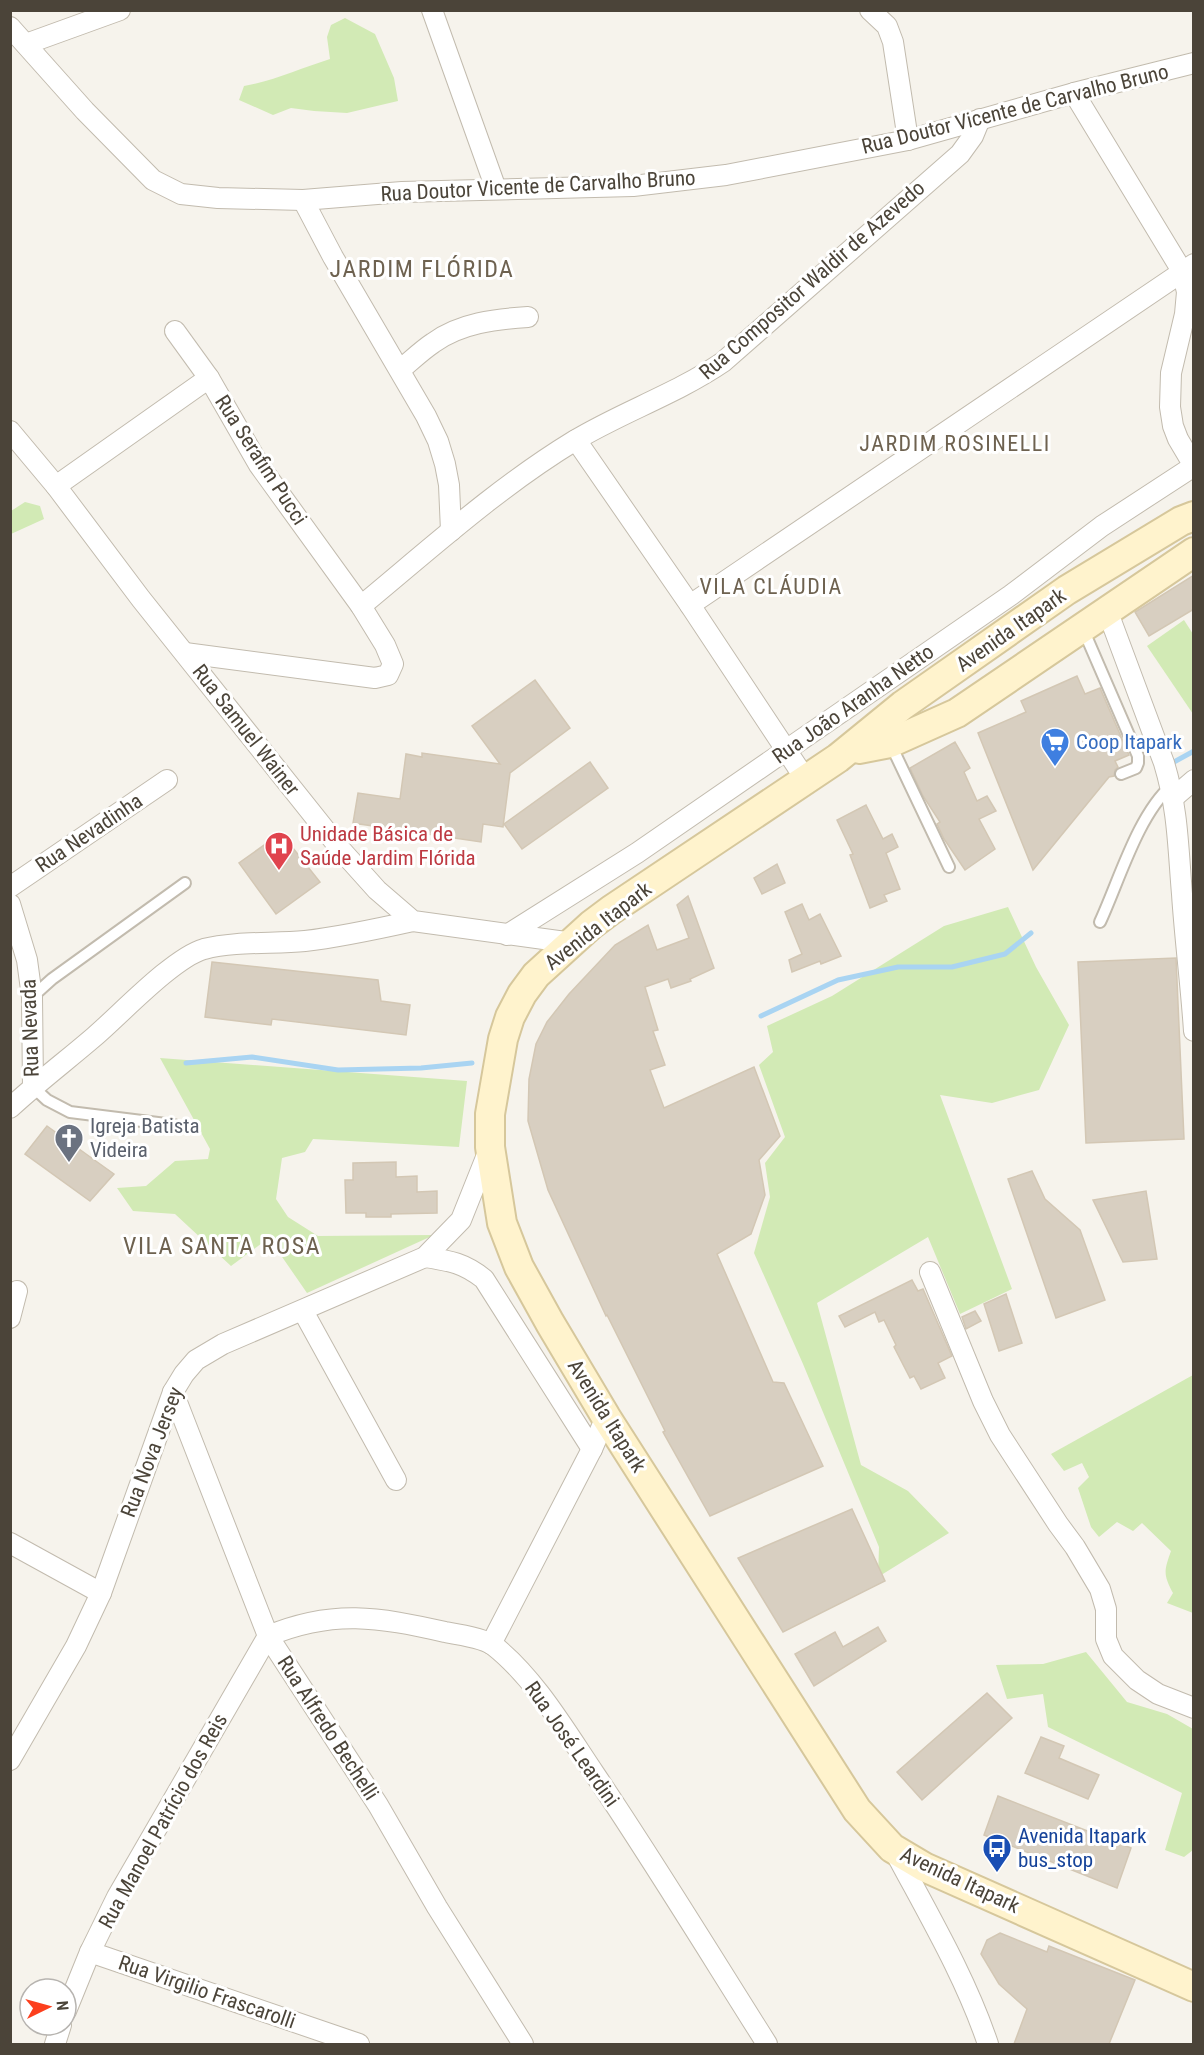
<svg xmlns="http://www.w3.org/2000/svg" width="1204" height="2055" font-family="'Roboto Condensed',sans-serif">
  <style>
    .green { fill: #d2eab5 }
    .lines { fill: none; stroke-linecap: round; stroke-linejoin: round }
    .stream { stroke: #a9d4f2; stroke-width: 5 }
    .building { fill: #d8cfc1; stroke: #d3c7b4; stroke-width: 1.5 }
    .lane-casing { stroke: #c2bbae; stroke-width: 14 }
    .street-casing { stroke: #c2bbae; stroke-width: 22 }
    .secondary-casing { stroke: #d6c79b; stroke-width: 32 }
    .lane { stroke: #fff; stroke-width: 10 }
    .street { stroke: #fff; stroke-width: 20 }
    .secondary { stroke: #fff3cd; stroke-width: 28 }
    .labels { text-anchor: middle; stroke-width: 6; stroke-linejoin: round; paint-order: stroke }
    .street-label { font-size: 21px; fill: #4b4439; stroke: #fff }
    .shop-label { font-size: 21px; fill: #366cbe; stroke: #fff; text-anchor: start }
    .health-label { font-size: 21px; fill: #be3a42; stroke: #fff; text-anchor: start }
    .worship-label { font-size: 21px; fill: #5b616d; stroke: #fff; text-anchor: start }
    .transit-label { font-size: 21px; fill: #164399; stroke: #fff; text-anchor: start }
    .neighbourhood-label { font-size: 22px; letter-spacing: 1.5px; fill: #6e6250; stroke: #fff }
    .quarter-label { font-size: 24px; letter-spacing: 1.5px; fill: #6e6250; stroke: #fff }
  </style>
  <rect width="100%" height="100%" fill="#f6f3ec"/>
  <g class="green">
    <path d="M345,18L375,34L394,78L398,101L347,113L314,111L291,108L273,115L239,100L244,86C274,81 301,68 330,59L327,37L331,25Z"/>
    <polygon points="25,502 40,506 44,519 11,534 11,511"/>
    <polygon points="1184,620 1193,634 1193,714 1147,646"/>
    <polygon points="1008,907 1036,967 1069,1025 1039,1090 992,1103 940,1095 1012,1289 960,1314 928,1237 817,1303 861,1465 908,1491 949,1533 878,1577 879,1547 803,1364 754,1253 770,1197 765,1163 785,1137 759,1065 773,1052 767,1026 832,996 944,926"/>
    <polygon points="160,1058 467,1081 459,1147 313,1139 305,1152 282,1158 276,1199 288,1217 318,1236 434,1235 307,1293 269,1238 231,1266 175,1214 133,1211 117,1188 146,1186 175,1161 208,1159 210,1149"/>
    <path d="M1193,1375V1613L1167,1603L1173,1593C1163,1574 1164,1571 1171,1551L1142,1523L1133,1531L1117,1522L1099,1537L1091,1527L1078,1488L1089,1477L1082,1463L1064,1471L1051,1454Z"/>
    <polygon points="1086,1652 1127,1702 1167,1714 1193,1729 1193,1850 1184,1857 1165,1850 1182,1793 1048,1727 1043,1694 1007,1699 996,1665 1043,1664"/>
  </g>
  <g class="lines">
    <g class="stream">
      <polyline points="1174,762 1194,751"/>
      <polyline points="761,1016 838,980 898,967 952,967 1005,954 1031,933"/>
      <polyline points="186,1063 252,1057 338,1070 421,1068 472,1063"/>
    </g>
  </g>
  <g class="building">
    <polygon points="1194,575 1194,609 1149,636 1135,612"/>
    <polygon points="1077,676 1085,694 1100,688 1129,755 1115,761 1118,767 1115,770 1114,776 1109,777 1033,870 978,733 1026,712 1021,701"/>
    <polygon points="535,680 570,728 510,773 503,827 483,824 481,842 353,823 358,793 400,799 406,754 422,757 422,753 500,764 472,726"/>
    <polygon points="955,742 970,768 964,772 977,801 987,796 996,811 979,819 995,849 965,870 944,839 937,824 940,822 923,796 910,768"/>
    <polygon points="590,762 608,788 522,849 504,824"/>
    <polygon points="866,805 883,839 892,834 898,847 886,853 900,889 884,895 887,901 870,908 850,855 853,854 837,820"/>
    <polygon points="281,833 320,882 276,914 239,863"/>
    <polygon points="777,864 785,883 762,894 754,878"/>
    <polygon points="688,896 714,968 690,979 691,981 671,988 668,979 645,987 658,1030 653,1031 665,1065 650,1070 664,1108 754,1067 780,1136 759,1160 765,1195 751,1234 717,1254 773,1382 784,1383 823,1466 710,1516 663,1432 665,1431 607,1315 606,1316 548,1190 528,1121 529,1079 536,1044 547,1022 569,994 615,945 648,925 657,950 689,938 677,905"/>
    <polygon points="802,904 809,920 820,914 841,956 821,964 820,961 792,972 789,960 802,954 785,912"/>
    <polygon points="1176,958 1184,1139 1086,1143 1078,962"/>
    <polygon points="212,962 378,980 381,1001 410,1005 406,1035 272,1019 271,1025 205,1017"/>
    <polygon points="47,1126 114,1174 90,1201 25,1154"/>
    <polygon points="396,1162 396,1177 417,1176 417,1192 437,1191 437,1213 391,1214 391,1217 366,1217 366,1213 346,1213 345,1180 353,1180 353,1163"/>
    <polygon points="1032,1171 1045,1199 1080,1230 1105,1300 1056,1318 1008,1179"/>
    <polygon points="1146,1191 1157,1259 1123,1262 1093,1200"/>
    <polygon points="912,1280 918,1291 923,1289 952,1356 938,1363 945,1378 921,1389 914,1376 910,1378 894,1347 896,1345 884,1320 879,1322 875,1312 845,1327 839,1316"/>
    <polygon points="1006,1294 1022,1343 999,1351 984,1304"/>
    <polygon points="975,1311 981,1321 966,1329 962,1317"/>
    <polygon points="852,1509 885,1581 783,1632 738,1558"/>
    <polygon points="878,1627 886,1641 814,1686 795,1654 835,1632 843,1647"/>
    <polygon points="987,1693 1012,1718 922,1800 897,1772"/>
    <polygon points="1041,1737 1064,1746 1059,1758 1099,1775 1088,1799 1025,1773"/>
    <polygon points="998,1796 1131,1848 1117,1888 984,1835"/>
    <polygon points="1000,1933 1047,1952 1049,1946 1135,1980 1109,2044 1014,2044 1027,2009 999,1984 981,1954 987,1940"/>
  </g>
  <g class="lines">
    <g class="lane-casing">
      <g id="lane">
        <polyline points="1083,629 1138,756 1138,763 1136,768 1121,774"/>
        <polyline points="890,743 949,867"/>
        <path d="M1100,922C1119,881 1138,815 1171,786"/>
        <polyline points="32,997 52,979 185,883"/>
        <polyline points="33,1087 47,1100 70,1112 174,1125"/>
      </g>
    </g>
    <g class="street-casing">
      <g id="street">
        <polyline points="432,10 496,189"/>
        <polyline points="870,10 887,26 893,42 908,140"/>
        <polyline points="10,27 85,111 153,180 181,194 218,198 303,200 402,192 633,186 726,175 908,140 1074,93 1194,63"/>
        <polyline points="26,44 120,10"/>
        <polyline points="1074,93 1182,271 1187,292 1185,314 1171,373 1170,407 1173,426 1178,439 1194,466"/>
        <polyline points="303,200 333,257 426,416 438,441 445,464 449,485 451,531"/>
        <polyline points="175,331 209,378"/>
        <path d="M400,370C411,361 421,351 433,343C460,323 496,319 528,317"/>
        <polyline points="10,431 56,486 141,599 342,851 377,890 413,921 573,943"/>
        <polyline points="576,440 690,605 806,780"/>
        <polyline points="56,486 209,378 259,465 361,606 385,645 393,664 388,675 375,678 185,653"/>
        <polyline points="690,605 1194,264"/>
        <path d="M361,606C430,549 497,488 574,441C622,412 676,394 723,362L960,154L973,136L980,119"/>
        <path d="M1107,610L1164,763C1178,809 1178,847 1182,894C1185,940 1191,985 1194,1031"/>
        <polyline points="1173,798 1194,780"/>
        <polyline points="10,887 167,780"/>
        <polyline points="10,904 27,960 32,997 33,1087"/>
        <polyline points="507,935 637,853 1011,595 1102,526 1194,466"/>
        <path d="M10,1108C37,1083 66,1061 94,1037C121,1014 173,958 204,949C235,941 273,944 305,941C341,937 377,929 413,921"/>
        <path d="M425,1257C451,1261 464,1263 484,1279L592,1449"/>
        <polyline points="930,1272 983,1401 1000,1435 1058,1524 1075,1547 1100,1589 1106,1609 1106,1639 1113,1656 1137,1680 1158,1694 1194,1708"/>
        <polyline points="303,1311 396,1480"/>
        <polyline points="10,1318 17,1291"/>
        <polyline points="173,1392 268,1636 378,1805 437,1907 523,2044"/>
        <polyline points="10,1543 101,1593"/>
        <polyline points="491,1644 592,1449 606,1417"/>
        <polyline points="10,1760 76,1646 101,1593 173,1392 184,1374 196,1360 223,1344 425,1257 461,1220 489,1150"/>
        <path d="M894,1850C928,1914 965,1976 988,2044"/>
        <polyline points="90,1952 359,2044"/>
        <path d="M66,2011L90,1952L117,1897L268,1636C333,1609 378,1617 445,1632C457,1634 483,1638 493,1645C534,1677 565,1730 594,1773C654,1862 710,1954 767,2044"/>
        <polyline points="55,2044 61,2025"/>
      </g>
    </g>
    <g class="secondary-casing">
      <g id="secondary">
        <polyline points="1194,516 1181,521 1067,590 903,705 838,758 611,910 591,925 536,975 522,994 510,1017 503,1039 490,1114 490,1147 502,1223 519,1267 550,1323 606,1417 857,1810 892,1848 924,1867 1194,1987"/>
        <polyline points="859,749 890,743 957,713 1194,552"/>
      </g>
    </g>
    <use href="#lane" class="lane"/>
    <use href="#street" class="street"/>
    <use href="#secondary" class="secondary"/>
  </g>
  <defs>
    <g id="supermarket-pin" transform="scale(1.5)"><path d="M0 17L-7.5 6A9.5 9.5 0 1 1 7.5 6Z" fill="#3f7fe0" stroke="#fff"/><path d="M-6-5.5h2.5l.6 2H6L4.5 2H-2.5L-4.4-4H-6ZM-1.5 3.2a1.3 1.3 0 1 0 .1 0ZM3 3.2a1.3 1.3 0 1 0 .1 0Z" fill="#fff"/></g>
    <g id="hospital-pin" transform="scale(1.5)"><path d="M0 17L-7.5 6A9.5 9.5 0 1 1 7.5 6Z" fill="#e0444e" stroke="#fff"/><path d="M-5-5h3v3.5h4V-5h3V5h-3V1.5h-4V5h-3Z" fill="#fff"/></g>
    <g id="church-pin" transform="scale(1.5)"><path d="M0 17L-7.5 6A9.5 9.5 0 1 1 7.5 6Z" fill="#6b7280" stroke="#fff"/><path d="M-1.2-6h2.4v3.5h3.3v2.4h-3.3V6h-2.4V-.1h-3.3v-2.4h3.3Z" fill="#fff"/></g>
    <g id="bus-pin" transform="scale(1.5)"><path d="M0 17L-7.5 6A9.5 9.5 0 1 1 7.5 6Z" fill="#1a4fb4" stroke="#fff"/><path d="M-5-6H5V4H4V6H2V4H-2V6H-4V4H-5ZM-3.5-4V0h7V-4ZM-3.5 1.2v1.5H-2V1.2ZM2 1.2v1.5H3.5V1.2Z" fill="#fff"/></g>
  </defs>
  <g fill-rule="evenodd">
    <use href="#supermarket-pin" x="1055" y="742"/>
    <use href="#hospital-pin" x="279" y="846"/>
    <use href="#church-pin" x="69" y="1138"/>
    <use href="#bus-pin" x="997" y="1848"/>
  </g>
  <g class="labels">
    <g class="street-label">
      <text transform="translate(1015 109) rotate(-14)" y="7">Rua Doutor Vicente de Carvalho Bruno</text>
      <text transform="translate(538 186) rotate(-3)" y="7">Rua Doutor Vicente de Carvalho Bruno</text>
      <text transform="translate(812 280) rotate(-41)" y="7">Rua Compositor Waldir de Azevedo</text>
      <text transform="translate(261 460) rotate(57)" y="7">Rua Serafim Pucci</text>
      <text transform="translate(1011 630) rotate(-35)" y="7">Avenida Itapark</text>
      <text transform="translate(853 704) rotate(-35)" y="7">Rua João Aranha Netto</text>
      <text transform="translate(246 730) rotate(52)" y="7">Rua Samuel Wainer</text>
      <text transform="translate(89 833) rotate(-34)" y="7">Rua Nevadinha</text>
      <text transform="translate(598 926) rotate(-38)" y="7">Avenida Itapark</text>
      <text transform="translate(30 1028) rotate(-92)" y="7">Rua Nevada</text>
      <text transform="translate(607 1416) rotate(58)" y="7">Avenida Itapark</text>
      <text transform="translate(152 1452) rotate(-69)" y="7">Rua Nova Jersey</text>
      <text transform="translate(328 1728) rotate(57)" y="7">Rua Alfredo Bechelli</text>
      <text transform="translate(572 1744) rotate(55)" y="7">Rua José Leardini</text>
      <text transform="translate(163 1821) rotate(-61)" y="7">Rua Manoel Patrício dos Reis</text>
      <text transform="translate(960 1880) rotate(25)" y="7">Avenida Itapark</text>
      <text transform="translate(207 1992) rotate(19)" y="7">Rua Virgilio Frascarolli</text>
    </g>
    <g class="shop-label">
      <text x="1076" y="749">Coop Itapark</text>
    </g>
    <g class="health-label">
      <text x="300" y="841">Unidade Básica de<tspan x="300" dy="24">Saúde Jardim Flórida</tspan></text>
    </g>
    <g class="worship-label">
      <text x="90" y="1133">Igreja Batista<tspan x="90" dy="24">Videira</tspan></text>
    </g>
    <g class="transit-label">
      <text x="1018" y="1843">Avenida Itapark<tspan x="1018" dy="24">bus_stop</tspan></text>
    </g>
    <g class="neighbourhood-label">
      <text x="955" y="451">JARDIM ROSINELLI</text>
      <text x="771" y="594">VILA CLÁUDIA</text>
    </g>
    <g class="quarter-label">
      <text x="422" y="277">JARDIM FLÓRIDA</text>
      <text x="222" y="1254">VILA SANTA ROSA</text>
    </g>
  </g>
  <rect width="1204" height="2055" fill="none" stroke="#4b4439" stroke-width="24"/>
  <g transform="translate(48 2007) rotate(85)"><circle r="28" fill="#ffffff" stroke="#b7b4b0" stroke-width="1.5"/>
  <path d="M0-4.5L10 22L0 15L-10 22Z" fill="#fc3f1d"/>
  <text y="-9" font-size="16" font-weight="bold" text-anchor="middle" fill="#4b4439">N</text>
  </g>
</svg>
